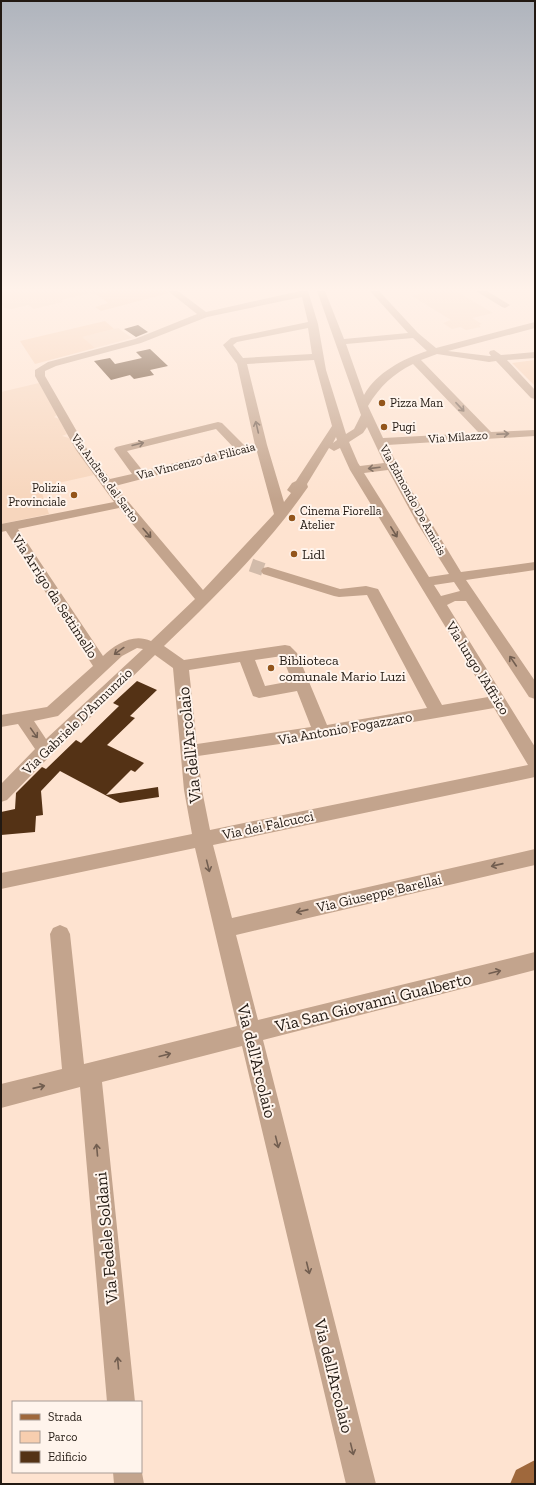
<svg xmlns="http://www.w3.org/2000/svg" width="536" height="1485" font-family="'Zilla Slab',serif">
  <style>
    .built { fill: #f7d6bd }
    .green { fill: #f7ceaf }
    .building { fill: #543215 }
    .lines { fill: none; stroke-linecap: round; stroke-linejoin: round }
    .minor-tunnel { stroke: #d2bbaa; stroke-width: 13; stroke-dasharray: 13 6; stroke-linecap: butt }
    .minor { fill: #c3a48d; fill-rule: evenodd }
    .major { fill: #9f683c; fill-rule: evenodd }
    .oneway { stroke: #725e50 }
    .poi-dot { fill: #93551b; stroke: #fff4ec; stroke-width: 1.5 }
    .labels { text-anchor: middle; stroke-width: 4; stroke-linejoin: round; paint-order: stroke }
    .far-poi-label { font-size: 12px; fill: #221912; stroke: #fff4ec; text-anchor: start }
    .far-street-label { font-size: 12px; fill: #221912; stroke: #fff4ec }
    .poi-label { font-size: 14px; fill: #221912; stroke: #fff4ec; text-anchor: start }
    .street-label { font-size: 14px; fill: #221912; stroke: #fff4ec }
    .near-street-label { font-size: 17px; fill: #221912; stroke: #fff4ec }
  </style>
  <rect width="100%" height="100%" fill="#fee3d0"/>
  <g class="built">
    <polygon points="1,291 106,291 95,294 90,293 61,300 63,302 34,309 28,305 12,309 4,308 1,301"/>
    <polygon points="418,291 456,291 493,313 472,318 482,324 479,325 481,327 466,330 460,327 452,329 443,323 451,320 412,296 422,293"/>
    <polygon points="118,328 132,338 95,348 81,337"/>
    <polygon points="39,383 57,415 54,417 59,419 67,434 62,436 69,438 94,475 40,487 49,514 1,524 1,392"/>
  </g>
  <g class="green">
    <polygon points="107,291 166,291 169,293 101,311 95,307 108,303 96,294"/>
    <polygon points="105,321 114,329 82,337 95,348 35,364 20,341"/>
    <polygon points="535,360 535,386 512,363"/>
  </g>
  <g class="building">
    <polygon points="138,325 148,332 136,337 124,329"/>
    <polygon points="150,349 168,366 150,370 154,375 134,379 130,375 111,380 94,361 110,358 115,364 142,358 136,352"/>
    <polygon points="137,681 157,690 130,716 135,718 107,745 144,763 135,772 131,770 106,795 158,787 159,797 120,803 60,771 41,791 43,815 36,816 35,832 1,835 1,812 15,809 16,793 42,767 46,769 76,740 81,743 119,706 113,703"/>
  </g>
  <g class="lines">
    <polyline class="minor-tunnel" points="251,565 268,571"/>
    <g class="minor">
      <path d="M168,291H178L206,312L300,291H308L318,324L326,370L346,434L354,429L361,415L317,291H325L344,339L408,333L370,291H379L418,333L436,348L535,322V328L448,351L489,356H491L489,353L490,351L494,350L501,355L535,352V358L507,360L535,390V399L531,398L496,361L489,362L437,354L421,360L491,432L535,430V436L387,445L410,488L461,572L535,562V570L466,580L535,681V699L529,697L466,601H455L447,605L535,747V777L213,845L232,918L535,849V865L236,935L258,1020L535,952V970L263,1040L376,1484H346L242,1046L102,1082L135,1402H107L80,1087L1,1108V1084L62,1069L50,934L53,928L60,925L67,928L70,934L84,1064L237,1026L195,848L1,889V873L192,834L184,790L173,668L155,655L43,763L7,800L1,802V784L35,749L18,724L1,727V715L47,707L93,666L6,531L1,532V524L114,502L76,450L35,376V370L48,362L135,339L197,314ZM302,297L308,322L231,338L223,345L237,364L255,445H244L222,423L218,422L116,447L114,449L132,474L110,479L87,449L45,376V371L56,366L141,343L207,317ZM308,328L312,354L243,358L233,345L237,342ZM413,338L427,351C403,359 377,372 364,395L346,344ZM314,360L332,426L296,481L292,483L287,490L291,493L284,502L267,445L247,364ZM413,364L479,433L383,438L368,406C380,386 393,374 413,364ZM367,427L384,463L360,466L358,463L349,442L363,433ZM216,429L234,448L143,471L127,451ZM336,437L337,440L333,443ZM256,448L274,514L203,590L115,486L246,452ZM329,448L334,451L340,448L350,470L488,697L442,705L378,589L366,586L340,589L268,567L263,568L261,571L263,574L334,596L339,597L367,595L427,708L327,725L297,653L290,646L285,645L184,660L164,646C215,597 268,545 308,487L307,484ZM388,470L417,523L449,574L429,577L364,473ZM119,508L195,599L151,641C133,633 116,644 103,656L18,529ZM454,582L460,591L441,596L434,585ZM137,648L143,649L46,739L34,721L58,716L122,656ZM282,656L292,681L265,686L255,660ZM240,662L253,696L259,698L297,691L311,727L197,744L189,670ZM494,708L528,765L210,830L202,790L198,756L321,738Z"/>
      <polygon points="476,291 487,291 510,305 505,308 502,307"/>
      <polygon points="141,1467 144,1484 114,1484 113,1472 141,1472"/>
    </g>
    <polygon class="major" points="535,1460 535,1484 510,1484 516,1470"/>
  </g>
  <defs><path id="oneway-shaft" d="M-6 0H5M1.5-3L5.5 0L1.5 3" fill="none" stroke-width="1.6" stroke-linecap="round" stroke-linejoin="round"/></defs>
  <g class="oneway">
    <use href="#oneway-shaft" transform="translate(460 407) rotate(47)"/>
    <use href="#oneway-shaft" transform="translate(257 427) rotate(-103)"/>
    <use href="#oneway-shaft" transform="translate(503 434) rotate(-3)"/>
    <use href="#oneway-shaft" transform="translate(138 444) rotate(-14)"/>
    <use href="#oneway-shaft" transform="translate(374 468) rotate(173)"/>
    <use href="#oneway-shaft" transform="translate(394 532) rotate(58)"/>
    <use href="#oneway-shaft" transform="translate(147 533) rotate(49)"/>
    <use href="#oneway-shaft" transform="translate(119 651) rotate(144)"/>
    <use href="#oneway-shaft" transform="translate(513 661) rotate(-124)"/>
    <use href="#oneway-shaft" transform="translate(34 733) rotate(55)"/>
    <use href="#oneway-shaft" transform="translate(497 865) rotate(167)"/>
    <use href="#oneway-shaft" transform="translate(208 866) rotate(76)"/>
    <use href="#oneway-shaft" transform="translate(302 911) rotate(167)"/>
    <use href="#oneway-shaft" transform="translate(495 972) rotate(-14)"/>
    <use href="#oneway-shaft" transform="translate(165 1055) rotate(-15)"/>
    <use href="#oneway-shaft" transform="translate(39 1087) rotate(-13)"/>
    <use href="#oneway-shaft" transform="translate(277 1142) rotate(76)"/>
    <use href="#oneway-shaft" transform="translate(97 1150) rotate(-95)"/>
    <use href="#oneway-shaft" transform="translate(308 1268) rotate(76)"/>
    <use href="#oneway-shaft" transform="translate(118 1363) rotate(-95)"/>
    <use href="#oneway-shaft" transform="translate(352 1449) rotate(76)"/>
  </g>
  <linearGradient id="sky" x2="0" y2="1"><stop stop-color="#afb4bd"/><stop offset="0.58" stop-color="#fff2ea"/><stop offset="1" stop-color="#fff2ea" stop-opacity="0"/></linearGradient>
  <rect width="536" height="499" fill="url(#sky)"/>
  <g class="poi-dot">
    <circle cx="382" cy="403" r="4"/>
    <circle cx="384" cy="427" r="4"/>
    <circle cx="74" cy="495" r="4"/>
    <circle cx="292" cy="518" r="4"/>
    <circle cx="294" cy="554" r="4"/>
    <circle cx="271" cy="668" r="4"/>
  </g>
  <g class="labels">
    <g class="far-poi-label">
      <text x="390" y="407">Pizza Man</text>
      <text x="392" y="431">Pugi</text>
      <text x="66" y="492" text-anchor="end">Polizia<tspan x="66" dy="14">Provinciale</tspan></text>
      <text x="300" y="515">Cinema Fiorella<tspan x="300" dy="14">Atelier</tspan></text>
    </g>
    <g class="far-street-label">
      <text transform="translate(458 437) rotate(-4)" y="4">Via Milazzo</text>
      <text transform="translate(196 461) rotate(-14)" y="4">Via Vincenzo da Filicaia</text>
      <text transform="translate(105 478) rotate(54)" y="4">Via Andrea del Sarto</text>
      <text transform="translate(413 500) rotate(61)" y="4">Via Edmondo De Amicis</text>
    </g>
    <g class="poi-label">
      <text x="302" y="559">Lidl</text>
      <text x="279" y="665">Biblioteca<tspan x="279" dy="16">comunale Mario Luzi</tspan></text>
    </g>
    <g class="street-label">
      <text transform="translate(55 596) rotate(57)" y="5">Via Arrigo da Settimello</text>
      <text transform="translate(478 668) rotate(58)" y="5">Via lungo l'Affrico</text>
      <text transform="translate(77 721) rotate(-44)" y="5">Via Gabriele D'Annunzio</text>
      <text transform="translate(345 728) rotate(-10)" y="5">Via Antonio Fogazzaro</text>
      <text transform="translate(268 825) rotate(-12)" y="5">Via dei Falcucci</text>
      <text transform="translate(379 893) rotate(-13)" y="5">Via Giuseppe Barellai</text>
    </g>
    <g class="near-street-label">
      <text transform="translate(189 745) rotate(-96)" y="6">Via dell'Arcolaio</text>
      <text transform="translate(373 1002) rotate(-14)" y="6">Via San Giovanni Gualberto</text>
      <text transform="translate(257 1061) rotate(76)" y="6">Via dell'Arcolaio</text>
      <text transform="translate(106 1238) rotate(-95)" y="6">Via Fedele Soldani</text>
      <text transform="translate(334 1376) rotate(76)" y="6">Via dell'Arcolaio</text>
    </g>
  </g>
  <rect width="536" height="1485" fill="none" stroke="#221912" stroke-width="4"/>
  <rect x="12" y="1401" width="130" height="72" fill="#fff4ec" stroke="#a79c95"/>
  <rect x="20" y="1414" width="20" height="6" fill="#9f683c" stroke="#a79c95"/>
  <text x="48" y="1421" font-size="12" fill="#221912">Strada</text>
  <rect x="20" y="1431" width="20" height="12" fill="#f7ceaf" stroke="#a79c95"/>
  <text x="48" y="1441" font-size="12" fill="#221912">Parco</text>
  <rect x="20" y="1451" width="20" height="12" fill="#543215" stroke="#a79c95"/>
  <text x="48" y="1461" font-size="12" fill="#221912">Edificio</text>
</svg>
